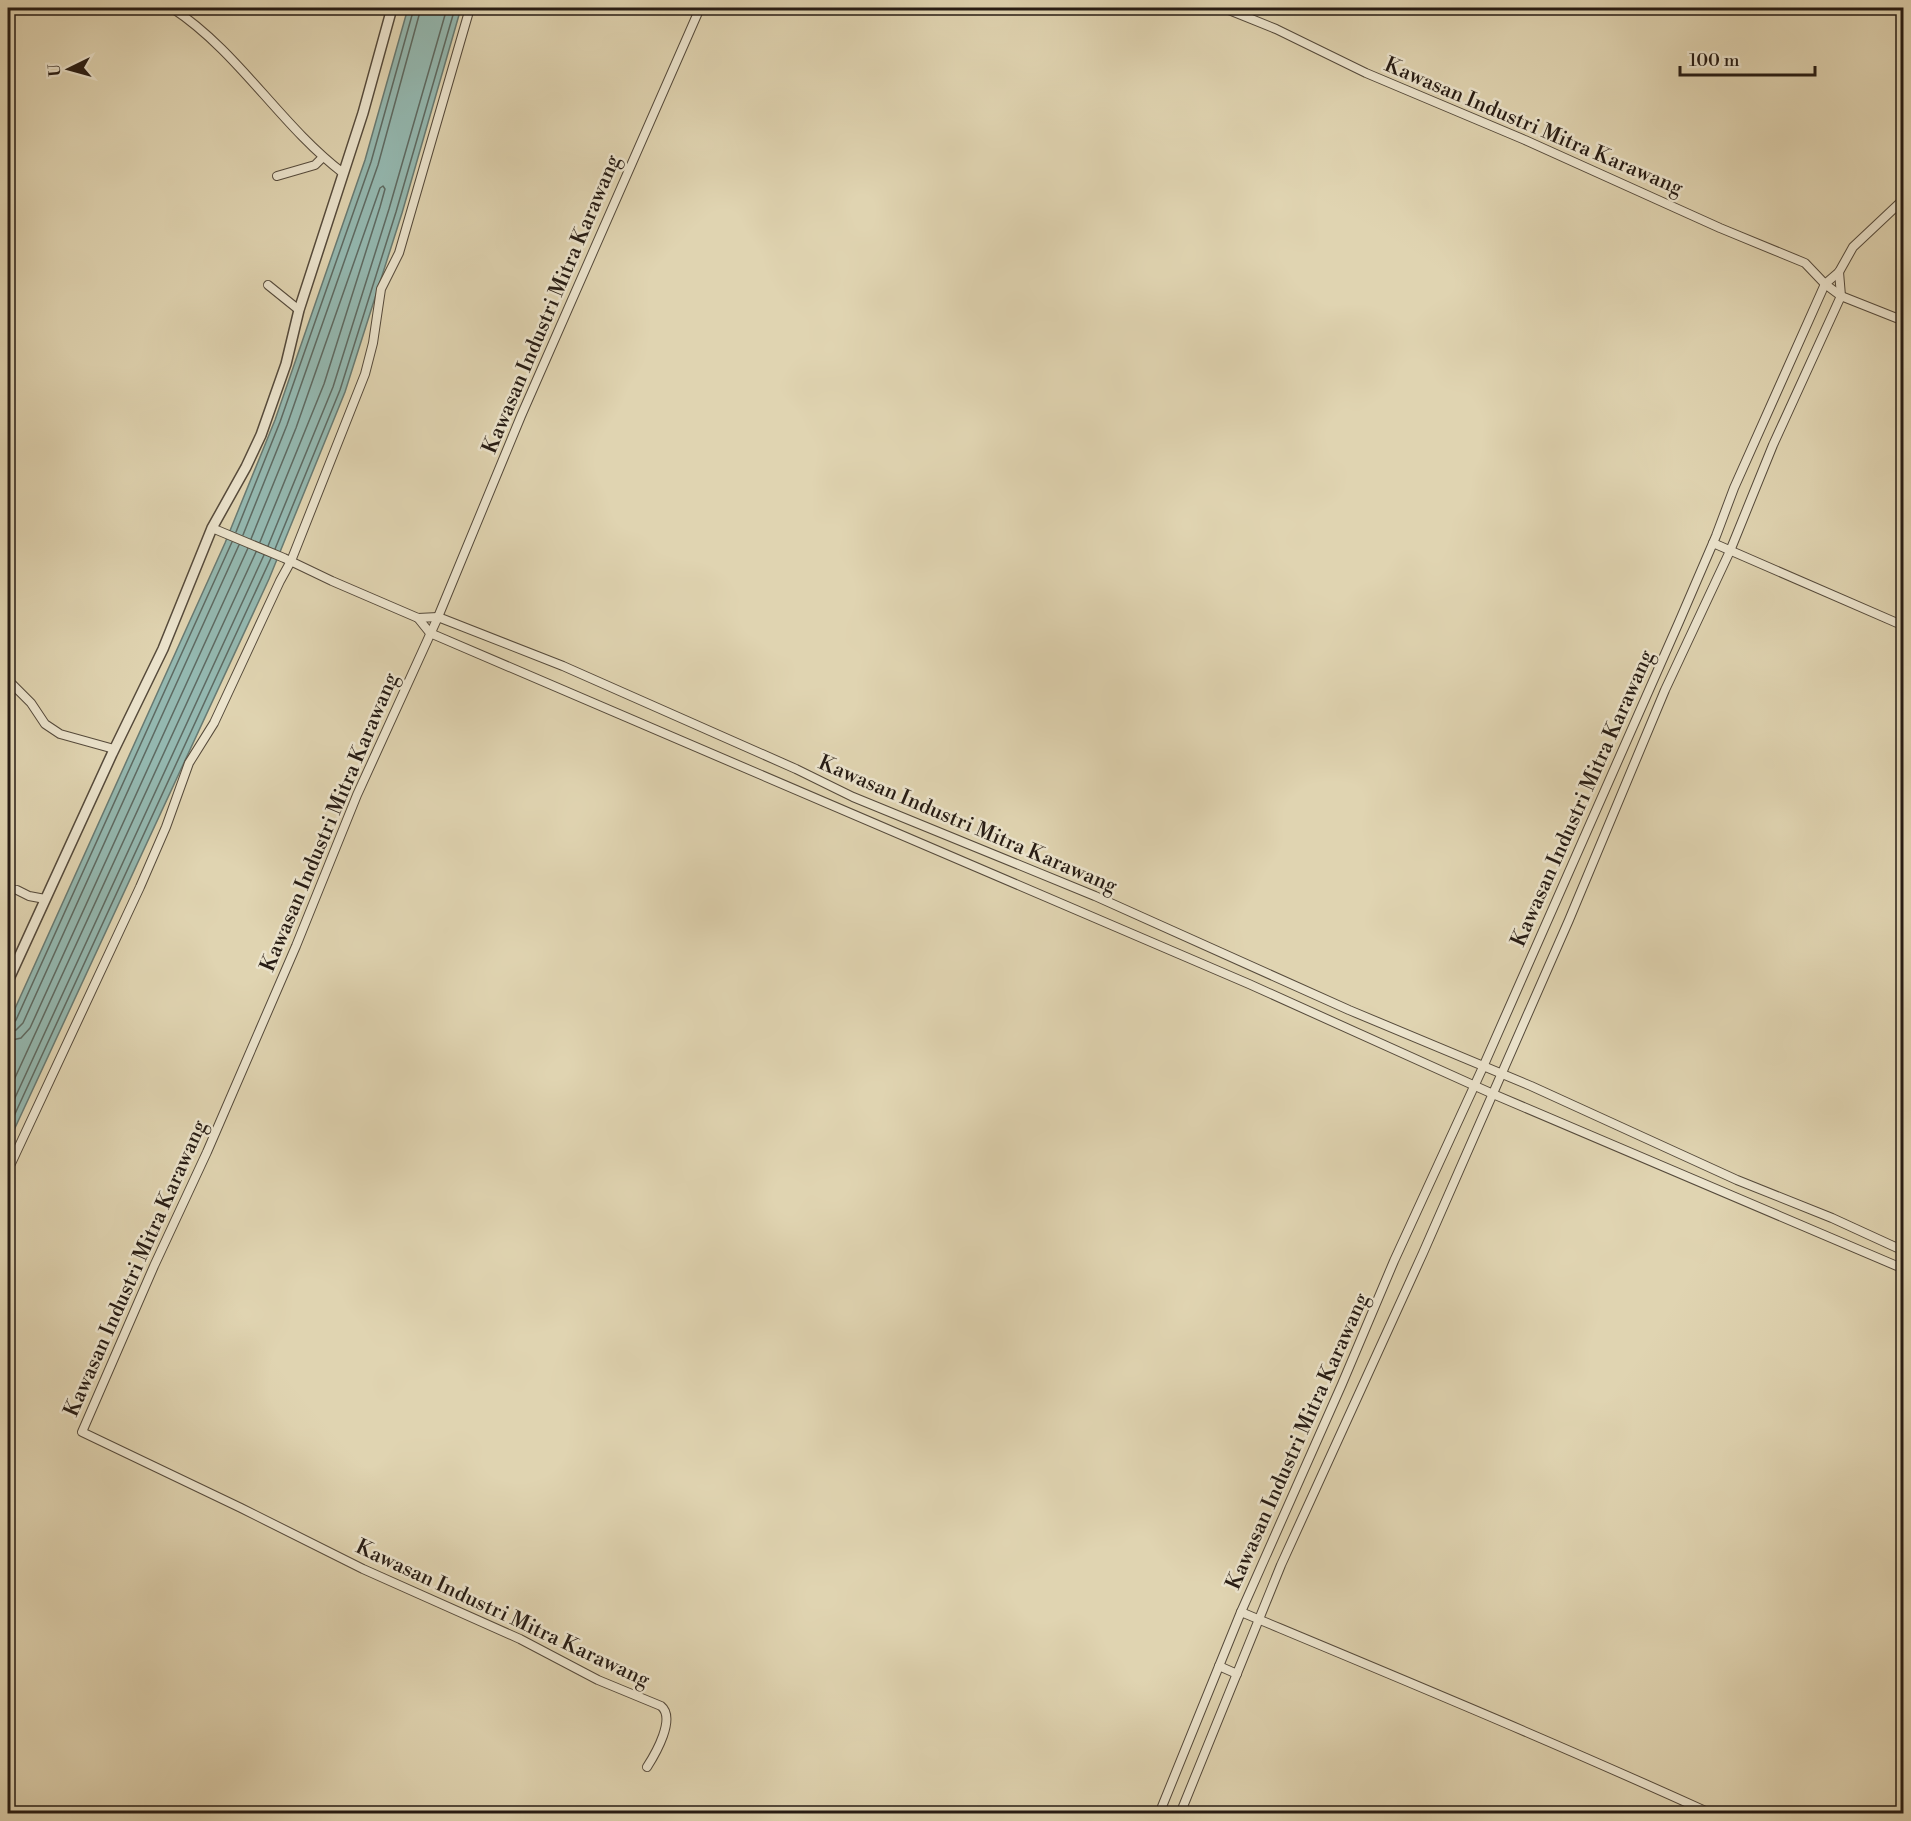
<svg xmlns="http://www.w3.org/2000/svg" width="1911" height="1821" font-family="'Libre Bodoni',serif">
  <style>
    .water { fill: #94b8b0; stroke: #687a72; stroke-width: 1.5 }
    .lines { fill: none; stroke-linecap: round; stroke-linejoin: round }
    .shore { stroke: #5e6a62; stroke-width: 1.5 }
    .minor-casing { stroke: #554a3b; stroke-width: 10 }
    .tertiary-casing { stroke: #554a3b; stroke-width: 12 }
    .minor { stroke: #ebe3cc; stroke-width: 8 }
    .tertiary { stroke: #ebe3cc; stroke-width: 9 }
    .labels { text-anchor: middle; stroke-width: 5; stroke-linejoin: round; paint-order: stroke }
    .street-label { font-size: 21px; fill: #271c14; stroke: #ebe3cc }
  </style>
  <rect width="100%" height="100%" fill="#e0d4b1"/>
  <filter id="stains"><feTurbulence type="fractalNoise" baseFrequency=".00333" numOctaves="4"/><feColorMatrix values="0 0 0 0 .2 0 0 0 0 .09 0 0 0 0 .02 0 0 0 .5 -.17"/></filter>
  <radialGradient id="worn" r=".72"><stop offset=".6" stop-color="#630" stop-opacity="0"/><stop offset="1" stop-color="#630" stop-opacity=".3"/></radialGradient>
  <polygon class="water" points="408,8 461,8 402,213 345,392 269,579 8,1143 8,1024 225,543 275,420 365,160"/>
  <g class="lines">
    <g class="shore">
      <polyline points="236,532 280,422 371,162 414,8"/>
      <polyline points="243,535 287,425 378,165 421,8"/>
      <polyline points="251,539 296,428 380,188 383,186 385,189 380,207 324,384 260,542"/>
      <polyline points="268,546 333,387 389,209 447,8"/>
      <polyline points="275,549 340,390 396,212 455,8"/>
      <polyline points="8,1024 13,1023 16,1020 232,542"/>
      <polyline points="8,1032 16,1030 23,1023 239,545"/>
      <polyline points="8,1041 21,1038 30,1028 248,548"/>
      <polyline points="8,1093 256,552"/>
      <polyline points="8,1113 264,555"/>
      <polyline points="8,1129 271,558"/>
    </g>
    <g class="minor-casing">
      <g id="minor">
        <path d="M172,8C239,52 280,125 343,173"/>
        <polyline points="1224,8 1276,29 1366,73 1525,140 1720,228 1805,263 1825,284 1841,296 1904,321"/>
        <polyline points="1902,8 1904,34"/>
        <polyline points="277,176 315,165 323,157"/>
        <polyline points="268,285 299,310"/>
        <polyline points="212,528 284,558 332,581 418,618 438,617 563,666 796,769 853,797 1095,896 1349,1010 1531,1086 1737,1180 1832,1218 1904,1251"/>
        <polyline points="1713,543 1904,626"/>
        <polyline points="418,618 430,633 1249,984 1493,1094 1904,1269"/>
        <polyline points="8,680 31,703 45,724 60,734 114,749"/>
        <polyline points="17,890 29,896 45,899"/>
        <polyline points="8,1170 140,887 166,827 189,763 214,723 280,581 291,561 365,374 373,343 381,289 399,253 470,8"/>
        <path d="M1241,1612C1399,1678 1556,1743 1712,1814"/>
        <polyline points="1219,1666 1237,1674"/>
        <path d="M647,1767C656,1753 676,1718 661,1706L598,1680L520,1639L363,1569L241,1508L82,1432L154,1266L207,1152L296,946L357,795L438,617L521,416L700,8"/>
        <polyline points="1159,1814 1241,1612 1342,1384 1394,1261 1483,1067 1679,622 1716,536 1734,488 1825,284 1839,272 1853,247 1904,199"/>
        <polyline points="1180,1814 1281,1565 1423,1253 1569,920 1665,690 1730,551 1773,445 1841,296 1839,272"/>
      </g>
    </g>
    <g class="tertiary-casing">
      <polyline id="tertiary" points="8,981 112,754 163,649 212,528 246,467 261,435 286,364 299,310 363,113 392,8"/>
    </g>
    <use href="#minor" class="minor"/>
    <use href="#tertiary" class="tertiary"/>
  </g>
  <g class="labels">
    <g class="street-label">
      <text transform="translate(1534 126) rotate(23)" y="7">Kawasan Industri Mitra Karawang</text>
      <text transform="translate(551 304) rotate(-67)" y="7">Kawasan Industri Mitra Karawang</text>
      <text transform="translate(1582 798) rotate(-66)" y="7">Kawasan Industri Mitra Karawang</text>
      <text transform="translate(329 822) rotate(-67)" y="7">Kawasan Industri Mitra Karawang</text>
      <text transform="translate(968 824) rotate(23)" y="7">Kawasan Industri Mitra Karawang</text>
      <text transform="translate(135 1268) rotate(-66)" y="7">Kawasan Industri Mitra Karawang</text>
      <text transform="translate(1297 1441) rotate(-66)" y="7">Kawasan Industri Mitra Karawang</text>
      <text transform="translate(503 1613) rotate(25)" y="7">Kawasan Industri Mitra Karawang</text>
    </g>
  </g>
  <rect width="1911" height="1821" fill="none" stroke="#e0d4b1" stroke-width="30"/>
  <rect x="9" y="9" width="1893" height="1803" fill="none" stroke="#271c14" stroke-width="3"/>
  <rect x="15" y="15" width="1881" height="1791" fill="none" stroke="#271c14" stroke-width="1.5"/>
  <g transform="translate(69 69) rotate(265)" stroke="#ebe3cc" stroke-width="4.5" paint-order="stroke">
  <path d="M0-4.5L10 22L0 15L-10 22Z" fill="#271c14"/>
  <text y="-9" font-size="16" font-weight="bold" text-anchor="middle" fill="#271c14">U</text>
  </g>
  <path d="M1680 66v9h135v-9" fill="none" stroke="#271c14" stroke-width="3"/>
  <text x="1689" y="66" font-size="18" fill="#271c14" stroke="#ebe3cc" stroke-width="4.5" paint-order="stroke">100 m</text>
  <rect width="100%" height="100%" filter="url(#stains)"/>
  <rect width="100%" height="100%" fill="url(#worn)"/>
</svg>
